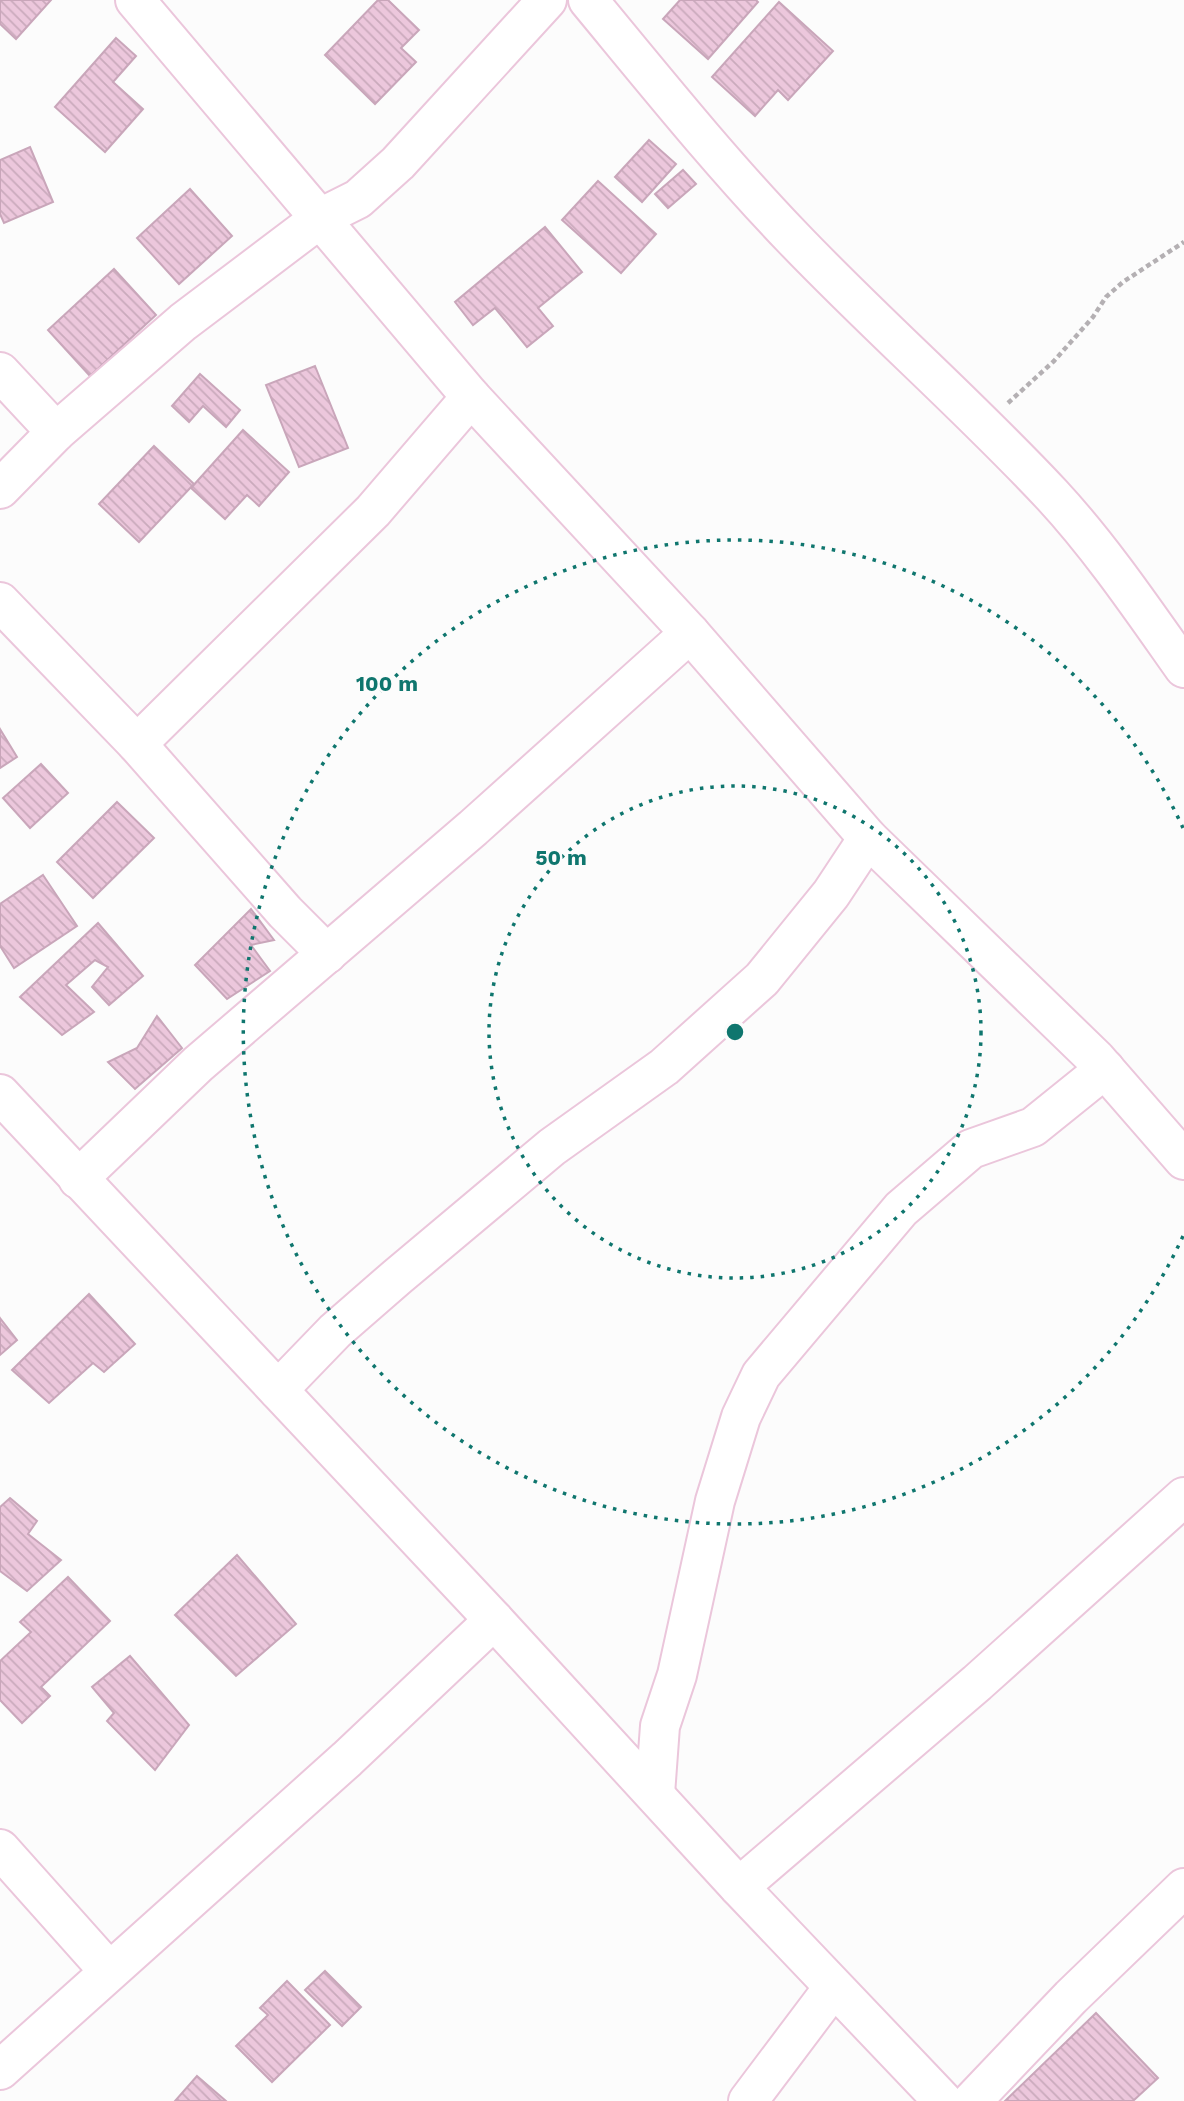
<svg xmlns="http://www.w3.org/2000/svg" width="1184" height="2101" font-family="'Work Sans',sans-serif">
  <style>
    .building { fill: url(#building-back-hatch); stroke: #c9a6ba; stroke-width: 2 }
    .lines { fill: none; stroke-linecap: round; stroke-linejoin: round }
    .minor-casing { stroke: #ebc6db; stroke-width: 42 }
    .path { stroke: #b4b0b3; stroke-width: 4.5; stroke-dasharray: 5 3.5; stroke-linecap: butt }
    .minor { stroke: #fff; stroke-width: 38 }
    .ring { fill: none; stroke: #0f766e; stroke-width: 3.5; stroke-dasharray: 3.5 7 }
    .centre { fill: #0f766e; stroke: #fcfcfc; stroke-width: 3.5 }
    .ring-label { font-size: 21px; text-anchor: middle; font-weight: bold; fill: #0f766e; stroke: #fcfcfc; stroke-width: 5; stroke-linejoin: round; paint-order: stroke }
  </style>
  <defs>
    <pattern id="building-back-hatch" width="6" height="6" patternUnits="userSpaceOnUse" patternTransform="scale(1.75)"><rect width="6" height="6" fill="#ecc7dc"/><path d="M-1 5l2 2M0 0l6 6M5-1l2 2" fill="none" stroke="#caaabc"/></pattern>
  </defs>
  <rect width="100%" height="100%" fill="#fcfcfc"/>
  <g class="building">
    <polygon points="0,0 51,0 16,39 0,24"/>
    <polygon points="378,0 388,0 419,30 401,48 416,62 375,104 325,55"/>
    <polygon points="680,0 756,0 758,2 708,59 663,19"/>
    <polygon points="779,2 833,51 788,100 778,90 755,116 712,77"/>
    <polygon points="116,38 136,56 113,82 143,109 105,152 55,107"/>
    <polygon points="649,140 676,164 642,202 615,177"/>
    <polygon points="30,147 53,202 4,223 0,214 0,160"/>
    <polygon points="683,170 696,184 668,208 655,194"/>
    <polygon points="598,181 656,234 621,273 562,220"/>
    <polygon points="190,189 232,236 179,284 137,238"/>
    <polygon points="545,227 582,272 538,308 553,326 527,347 495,308 473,325 455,302"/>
    <polygon points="114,269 156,315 90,376 48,330"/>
    <polygon points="315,366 348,448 299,467 266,385"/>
    <polygon points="200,374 240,410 226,427 203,406 189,422 172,406"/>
    <polygon points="243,430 289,472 259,506 247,495 225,519 191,488"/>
    <polygon points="154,446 194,484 139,542 99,504"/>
    <polygon points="0,729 17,757 0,768"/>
    <polygon points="41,764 68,793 30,828 3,798"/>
    <polygon points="117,802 154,838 93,898 57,862"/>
    <polygon points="43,875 77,926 14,968 0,946 0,904"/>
    <polygon points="251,909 274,940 251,945 270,971 227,999 195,965"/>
    <polygon points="98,923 143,976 109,1005 92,987 108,967 95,960 66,985 94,1012 62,1035 20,997"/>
    <polygon points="157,1016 182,1048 135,1089 108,1062 137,1048"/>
    <polygon points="89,1294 135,1344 104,1372 93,1363 49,1403 12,1370"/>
    <polygon points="0,1318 17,1340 0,1355"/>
    <polygon points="10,1498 37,1521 28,1534 61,1560 27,1591 0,1571 0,1507"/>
    <polygon points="237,1555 296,1624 236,1676 175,1615"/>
    <polygon points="68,1577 110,1621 41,1687 50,1696 22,1723 0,1700 0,1661 31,1632 20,1622"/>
    <polygon points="130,1656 189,1725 155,1770 107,1721 114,1713 92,1687"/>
    <polygon points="325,1971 361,2007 342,2026 305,1990"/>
    <polygon points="287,1981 330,2025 272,2082 236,2046 268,2015 260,2008"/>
    <polygon points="1096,2013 1158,2078 1133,2101 1005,2101"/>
    <polygon points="197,2076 226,2101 175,2101"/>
  </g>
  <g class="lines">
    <g class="minor-casing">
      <g id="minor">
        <polyline points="135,0 471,397 690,633 868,838 1096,1059 1184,1160"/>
        <path d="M588,0C655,81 720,162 792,237C877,326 969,406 1052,495C1101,548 1143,610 1184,668"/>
        <polyline points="0,372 56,432"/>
        <polyline points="0,489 56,432 183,322 322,217 358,199 398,163 547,0"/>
        <polyline points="0,602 137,744 285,912 327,954"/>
        <polyline points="137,744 373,511 471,397"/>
        <polyline points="0,1094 494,1620 739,1887 943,2101"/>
        <polyline points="78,1179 198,1064 473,828 690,633"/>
        <polyline points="278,1390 335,1331 397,1277 552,1147 664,1067 762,979 831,894 868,838"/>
        <polyline points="655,1794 660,1726 677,1675 715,1501 741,1417 761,1375 901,1209 971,1149 1033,1127 1105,1069"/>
        <polyline points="0,1849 109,1971"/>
        <polyline points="739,1887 977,1683 1184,1497"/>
        <polyline points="0,2070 347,1759 494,1620"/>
        <polyline points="748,2101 833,1988"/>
        <polyline points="972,2101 1071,1997 1184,1888"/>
      </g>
    </g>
    <polyline class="path" points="1008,403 1054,361 1093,317 1106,297 1123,282 1184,242"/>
    <use href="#minor" class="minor"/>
  </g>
  <g class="ring">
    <circle cx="735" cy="1032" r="246"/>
    <path d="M1183 1236A492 492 0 1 1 1183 828"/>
  </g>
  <circle cx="735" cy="1032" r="10" class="centre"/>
  <g class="ring-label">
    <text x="387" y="691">100 m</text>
    <text x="561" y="865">50 m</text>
  </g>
</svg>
